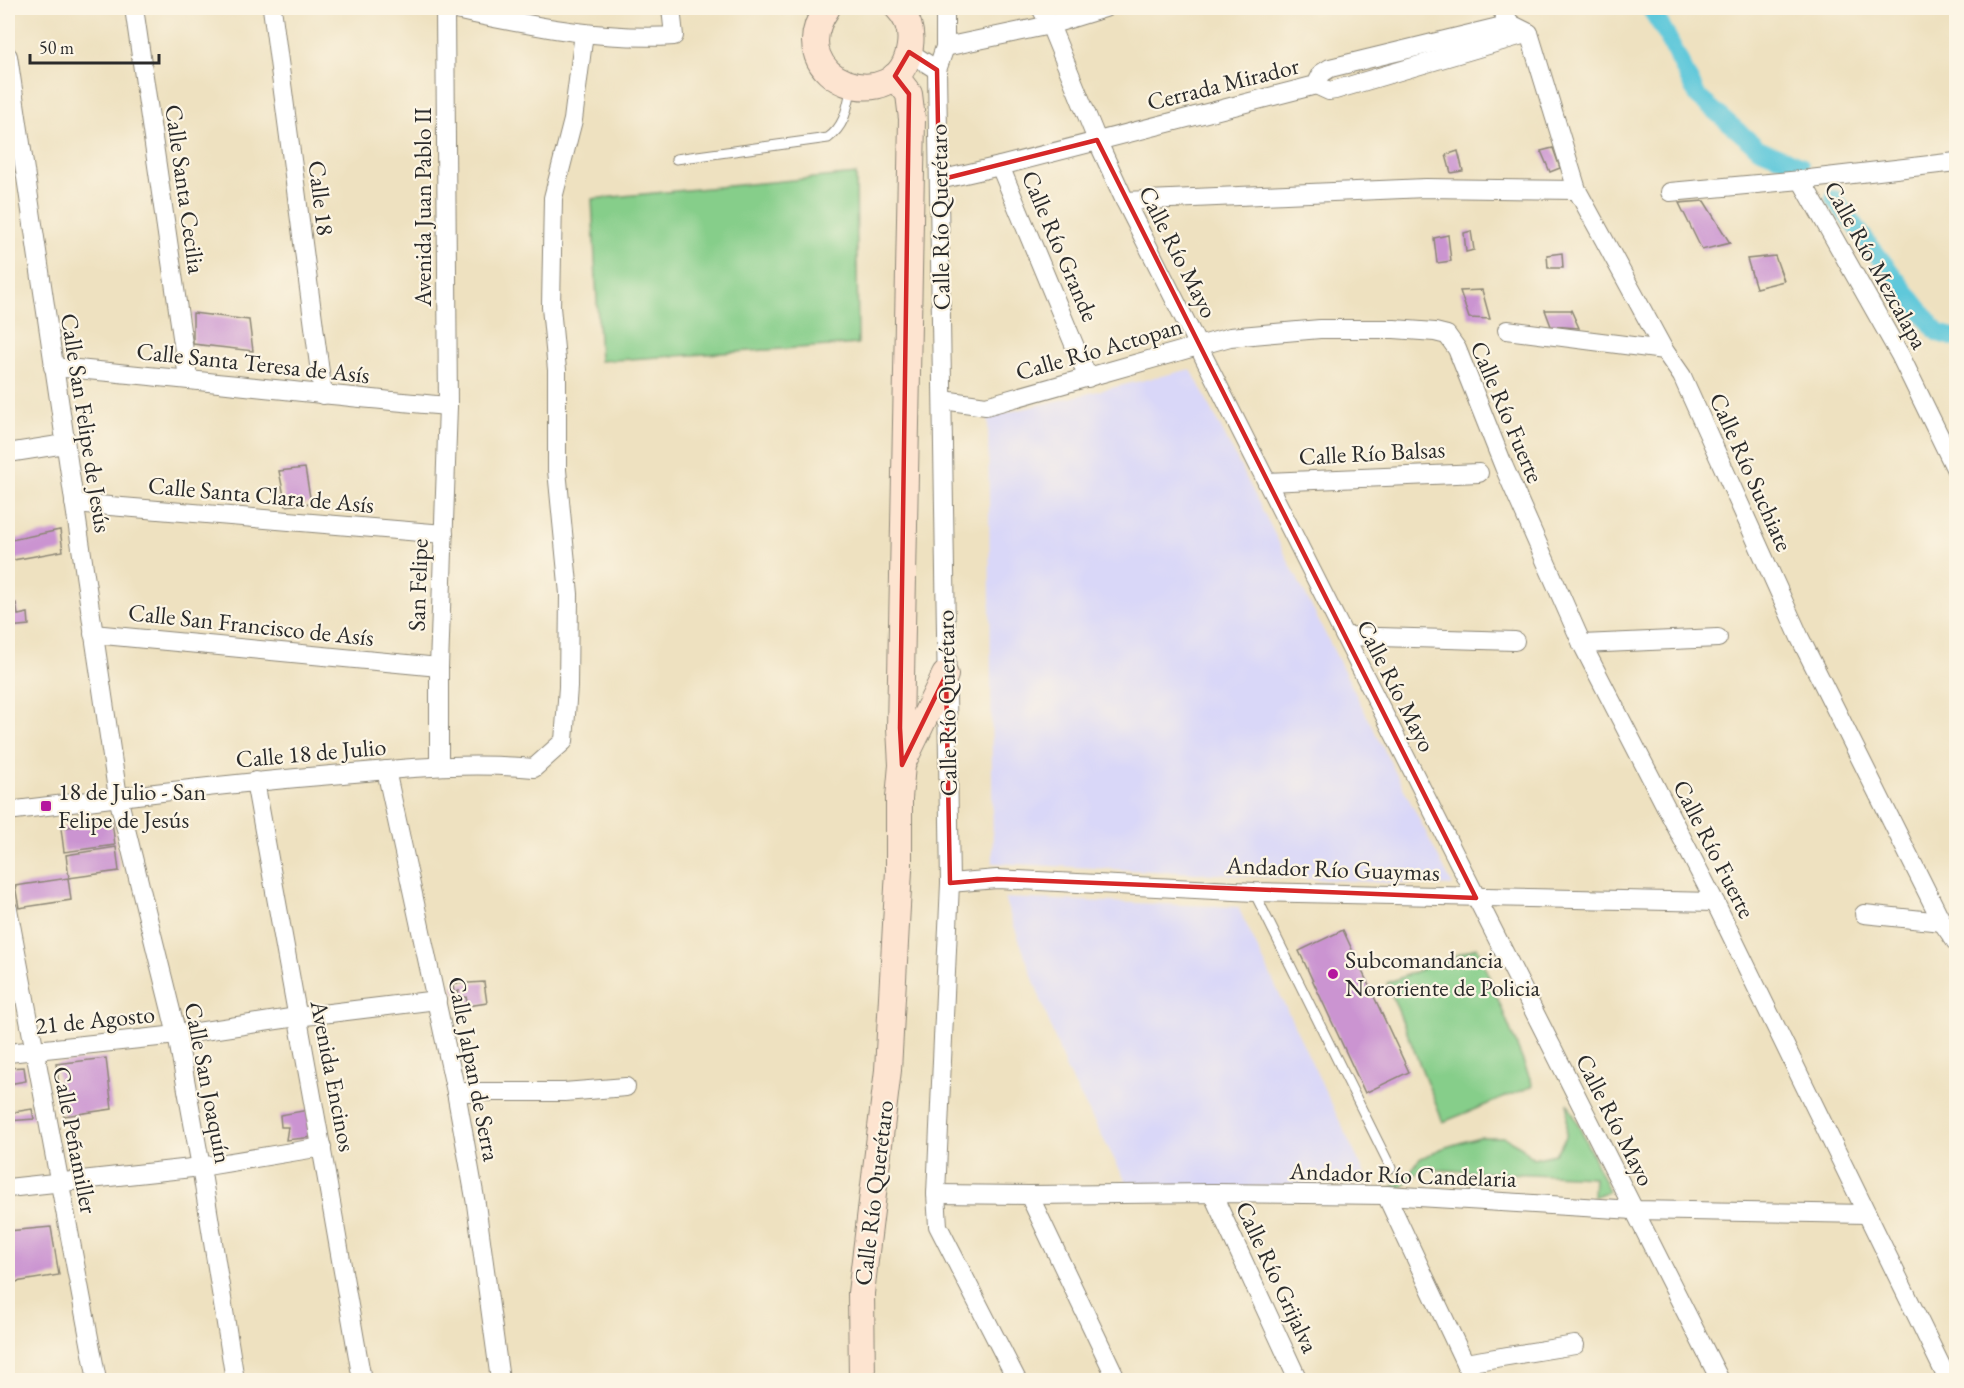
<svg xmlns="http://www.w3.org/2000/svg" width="1964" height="1388" font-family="'EB Garamond',serif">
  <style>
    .built { fill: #d9d7f8 }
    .green { fill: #86ce8a; stroke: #587c5a; stroke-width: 1.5 }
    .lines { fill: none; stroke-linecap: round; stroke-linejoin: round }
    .canal { stroke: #5fc8da; stroke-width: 18 }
    .building { fill: #cb94d1 }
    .lane-casing { stroke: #8c8676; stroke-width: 11 }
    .street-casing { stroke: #8c8676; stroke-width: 20 }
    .secondary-casing { stroke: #8c8676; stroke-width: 28 }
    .lane { stroke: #fff; stroke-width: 9 }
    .street { stroke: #fff; stroke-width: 18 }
    .secondary { stroke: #fde4d0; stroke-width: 26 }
    .marked { fill: none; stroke: #d62828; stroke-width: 4.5; stroke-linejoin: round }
    .poi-dot { fill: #b5179e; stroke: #fcf5e5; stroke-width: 2 }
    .labels { text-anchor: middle; stroke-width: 4.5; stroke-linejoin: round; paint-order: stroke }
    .street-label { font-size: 24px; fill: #2b2b2b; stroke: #fcf5e5 }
    .poi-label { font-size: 24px; fill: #2b2b2b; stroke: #fcf5e5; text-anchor: start }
  </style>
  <rect width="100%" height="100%" fill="#fcf5e5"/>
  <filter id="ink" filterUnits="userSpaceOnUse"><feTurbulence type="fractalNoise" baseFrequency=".0167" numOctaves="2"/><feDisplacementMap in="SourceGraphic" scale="12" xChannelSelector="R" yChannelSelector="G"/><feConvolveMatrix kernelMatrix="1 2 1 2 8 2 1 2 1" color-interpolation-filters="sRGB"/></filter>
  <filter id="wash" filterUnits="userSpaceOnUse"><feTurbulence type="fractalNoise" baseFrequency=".008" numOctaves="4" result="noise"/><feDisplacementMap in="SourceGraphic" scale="24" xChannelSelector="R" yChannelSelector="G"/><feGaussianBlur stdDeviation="1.35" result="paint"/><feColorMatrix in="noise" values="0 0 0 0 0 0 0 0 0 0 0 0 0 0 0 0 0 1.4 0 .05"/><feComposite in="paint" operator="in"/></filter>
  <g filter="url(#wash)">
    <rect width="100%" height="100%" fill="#eee1c0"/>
    <g class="built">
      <polygon points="1191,369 1453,886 993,863 988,417"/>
      <polygon points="1004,898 1238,907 1368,1181 1212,1189 1128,1185 1066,1069"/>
    </g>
    <g class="green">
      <polygon points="856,174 858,344 600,361 592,199"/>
      <polygon points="1477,947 1533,1086 1443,1122 1387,983"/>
      <polygon points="1568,1103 1609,1191 1593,1197 1594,1177 1422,1169 1398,1191 1387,1191 1410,1174 1419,1159 1443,1148 1479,1137 1504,1137 1522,1147 1533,1159 1555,1154 1566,1137"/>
    </g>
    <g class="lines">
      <g class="canal">
        <polyline points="1650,8 1665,32 1698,97 1758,148 1800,165"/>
        <polyline points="1834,199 1938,333 1956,338"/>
      </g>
    </g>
    <g id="blocks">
      <g class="building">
        <polygon points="1553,148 1560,168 1550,172 1541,151"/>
        <polygon points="1458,151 1463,171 1451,173 1446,155"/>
        <polygon points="1704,201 1730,243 1702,250 1679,203"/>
        <polygon points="1471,231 1474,250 1466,252 1464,233"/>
        <polygon points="1448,235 1451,261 1437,263 1434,238"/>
        <polygon points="1562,253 1563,268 1548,268 1547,255"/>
        <polygon points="1775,256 1784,281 1756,288 1747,259"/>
        <polygon points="1482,290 1490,319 1469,318 1460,291"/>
        <polygon points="1545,310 1571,310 1579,328 1551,326"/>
        <polygon points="193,313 249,320 253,351 193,344"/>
        <polygon points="305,468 311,503 286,506 279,471"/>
        <polygon points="60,530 63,551 13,560 11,540"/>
        <polygon points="16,603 18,615 28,613 29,625 8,627 8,604"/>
        <polygon points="112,821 115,845 64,852 61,828"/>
        <polygon points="116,847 119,871 69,878 66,855"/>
        <polygon points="68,878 71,900 19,908 15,886"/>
        <polygon points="1343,930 1409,1072 1365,1093 1299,951"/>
        <polygon points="484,982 487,1003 468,1006 466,997 457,998 459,991 454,993 453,984"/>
        <polygon points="106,1058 112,1109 64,1116 56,1064"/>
        <polygon points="24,1067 26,1081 8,1084 8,1068"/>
        <polygon points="32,1109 34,1119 8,1121 8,1113"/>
        <polygon points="308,1110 314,1137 286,1140 288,1127 281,1127 280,1115"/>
        <polygon points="51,1227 59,1275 9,1283 8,1231"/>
      </g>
    </g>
  </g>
  <g filter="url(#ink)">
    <use href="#blocks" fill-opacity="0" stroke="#8c8676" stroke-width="1.5"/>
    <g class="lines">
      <g class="lane-casing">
        <g id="lane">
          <path d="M676,159L828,138C846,125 847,107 852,86"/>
          <polyline points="1254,892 1391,1168"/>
        </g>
      </g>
      <g class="street-casing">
        <g id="street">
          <polyline points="134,8 188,378"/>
          <polyline points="272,8 323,395"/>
          <path d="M445,8C520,23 596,41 674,36L671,8"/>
          <polyline points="945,8 945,47 937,70 950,883 936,1194 938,1226 1017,1380"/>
          <polyline points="1041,8 1050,25 1097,140 1125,201 1720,1380"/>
          <polyline points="1500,8 1511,24 1529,33 1577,190 1664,350 1682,376 1800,638 1942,922 1956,942"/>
          <polyline points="945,47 1050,25 1105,8"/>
          <polyline points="909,52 937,70"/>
          <polyline points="8,56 118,797 177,1035 201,1167 235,1380"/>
          <polyline points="1316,85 1329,91 1335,90 1529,33"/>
          <polyline points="1000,166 1088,378"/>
          <polyline points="939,180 1000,166 1316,85 1322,73 1330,68 1511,24"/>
          <polyline points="1801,180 1900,355 1956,470"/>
          <polyline points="1670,192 1801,180 1956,162"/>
          <polyline points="1125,201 1426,188 1577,190"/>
          <polyline points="1507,330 1664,350"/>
          <path d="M53,367C185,378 316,395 448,406"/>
          <polyline points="943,400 986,406 1230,337 1320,329 1394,329 1435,332 1447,335 1457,349 1504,467 1582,644 1715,902 1948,1380"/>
          <polyline points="8,453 65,444"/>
          <polyline points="1267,482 1479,473"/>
          <polyline points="74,503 444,534"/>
          <polyline points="93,634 439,667"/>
          <polyline points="1345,636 1515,641"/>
          <polyline points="1582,644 1718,638"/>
          <polyline points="439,765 439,667 448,406 445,8"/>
          <polyline points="386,770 456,1092 476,1204 500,1380"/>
          <path d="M255,781C291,981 328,1180 362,1380"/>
          <path d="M8,811C119,797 231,783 343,774C409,768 467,762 534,768L564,741L568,687L569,594L557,470V370L551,307L553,198L573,120L584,33"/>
          <polyline points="950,883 997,879 1254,892 1715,902"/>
          <polyline points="8,909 97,1380"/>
          <polyline points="1864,914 1942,922"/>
          <polyline points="8,1053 177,1035 297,1017 437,1000"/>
          <polyline points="456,1092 564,1092 626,1087"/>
          <polyline points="8,1188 201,1167 322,1147"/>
          <polyline points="1212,1193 1298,1380"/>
          <polyline points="936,1194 1029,1195 1212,1193 1386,1195 1634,1210 1867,1214"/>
          <polyline points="1029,1195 1117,1380"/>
          <polyline points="1386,1195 1473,1380"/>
          <polyline points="1465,1363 1575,1345"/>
        </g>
      </g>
      <g class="secondary-casing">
        <g id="secondary">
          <path d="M827,8C777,81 900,122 910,46C912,32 908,18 898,8"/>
          <polyline points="903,762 945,675"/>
          <polyline points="862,1380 861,1293 888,1070 899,870 899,798 902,765 900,728 912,119 909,94 895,76"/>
        </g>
      </g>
      <use href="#lane" class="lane"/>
      <use href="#street" class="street"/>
      <use href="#secondary" class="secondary"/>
    </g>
  </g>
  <path class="marked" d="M909,52L937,70L939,180L1097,140L1476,898L997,879L950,883L946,675L902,765L900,728L909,94L895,76Z"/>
  <g class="poi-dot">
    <rect x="40" y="800" width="12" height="12" rx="3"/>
    <circle cx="1333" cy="974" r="6"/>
  </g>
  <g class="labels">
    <g class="street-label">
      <text transform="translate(1223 84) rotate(-14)" y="8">Cerrada Mirador</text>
      <text transform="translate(185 189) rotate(82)" y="8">Calle Santa Cecilia</text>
      <text transform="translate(321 198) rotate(83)" y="8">Calle 18</text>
      <text transform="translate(423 207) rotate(-90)" y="8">Avenida Juan Pablo II</text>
      <text transform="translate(940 217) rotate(-91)" y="8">Calle Río Querétaro</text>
      <text transform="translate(1060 246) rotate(67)" y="8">Calle Río Grande</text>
      <text transform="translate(1178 252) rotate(63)" y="8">Calle Río Mayo</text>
      <text transform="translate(1876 265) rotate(61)" y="8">Calle Río Mezcalapa</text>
      <text transform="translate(1099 349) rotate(-16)" y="8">Calle Río Actopan</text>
      <text transform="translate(253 363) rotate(6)" y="8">Calle Santa Teresa de Asís</text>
      <text transform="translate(1507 412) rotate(67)" y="8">Calle Río Fuerte</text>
      <text transform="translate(86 423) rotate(81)" y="8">Calle San Felipe de Jesús</text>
      <text transform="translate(1372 453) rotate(-3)" y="8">Calle Río Balsas</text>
      <text transform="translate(1751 472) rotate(66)" y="8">Calle Río Suchiate</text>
      <text transform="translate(261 495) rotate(5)" y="8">Calle Santa Clara de Asís</text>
      <text transform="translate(418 585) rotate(-88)" y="8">San Felipe</text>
      <text transform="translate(251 625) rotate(6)" y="8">Calle San Francisco de Asís</text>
      <text transform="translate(1396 686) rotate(63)" y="8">Calle Río Mayo</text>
      <text transform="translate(947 703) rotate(-91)" y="8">Calle Río Querétaro</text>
      <text transform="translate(311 753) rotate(-5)" y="8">Calle 18 de Julio</text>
      <text transform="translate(1714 849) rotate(63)" y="8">Calle Río Fuerte</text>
      <text transform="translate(1333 869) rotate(2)" y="8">Andador Río Guaymas</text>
      <text transform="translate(95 1020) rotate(-6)" y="8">21 de Agosto</text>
      <text transform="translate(474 1069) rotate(79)" y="8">Calle Jalpan de Serra</text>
      <text transform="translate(333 1076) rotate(79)" y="8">Avenida Encinos</text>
      <text transform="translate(208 1083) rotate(79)" y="8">Calle San Joaquín</text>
      <text transform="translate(1615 1120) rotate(63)" y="8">Calle Río Mayo</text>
      <text transform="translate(75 1140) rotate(79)" y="8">Calle Peñamiller</text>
      <text transform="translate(1403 1175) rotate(2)" y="8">Andador Río Candelaria</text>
      <text transform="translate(874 1193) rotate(-83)" y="8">Calle Río Querétaro</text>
      <text transform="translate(1277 1277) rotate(65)" y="8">Calle Río Grijalva</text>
    </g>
    <g class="poi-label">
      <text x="58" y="800">18 de Julio - San<tspan x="58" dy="28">Felipe de Jesús</tspan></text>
      <text x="1345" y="968">Subcomandancia<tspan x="1345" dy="28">Nororiente de Policia</tspan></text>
    </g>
  </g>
  <rect width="1964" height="1388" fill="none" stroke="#fcf5e5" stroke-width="30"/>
  <path d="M30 54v9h129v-9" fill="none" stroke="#2b2b2b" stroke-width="3"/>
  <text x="39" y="54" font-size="18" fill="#2b2b2b" stroke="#fcf5e5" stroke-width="4.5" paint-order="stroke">50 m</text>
</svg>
